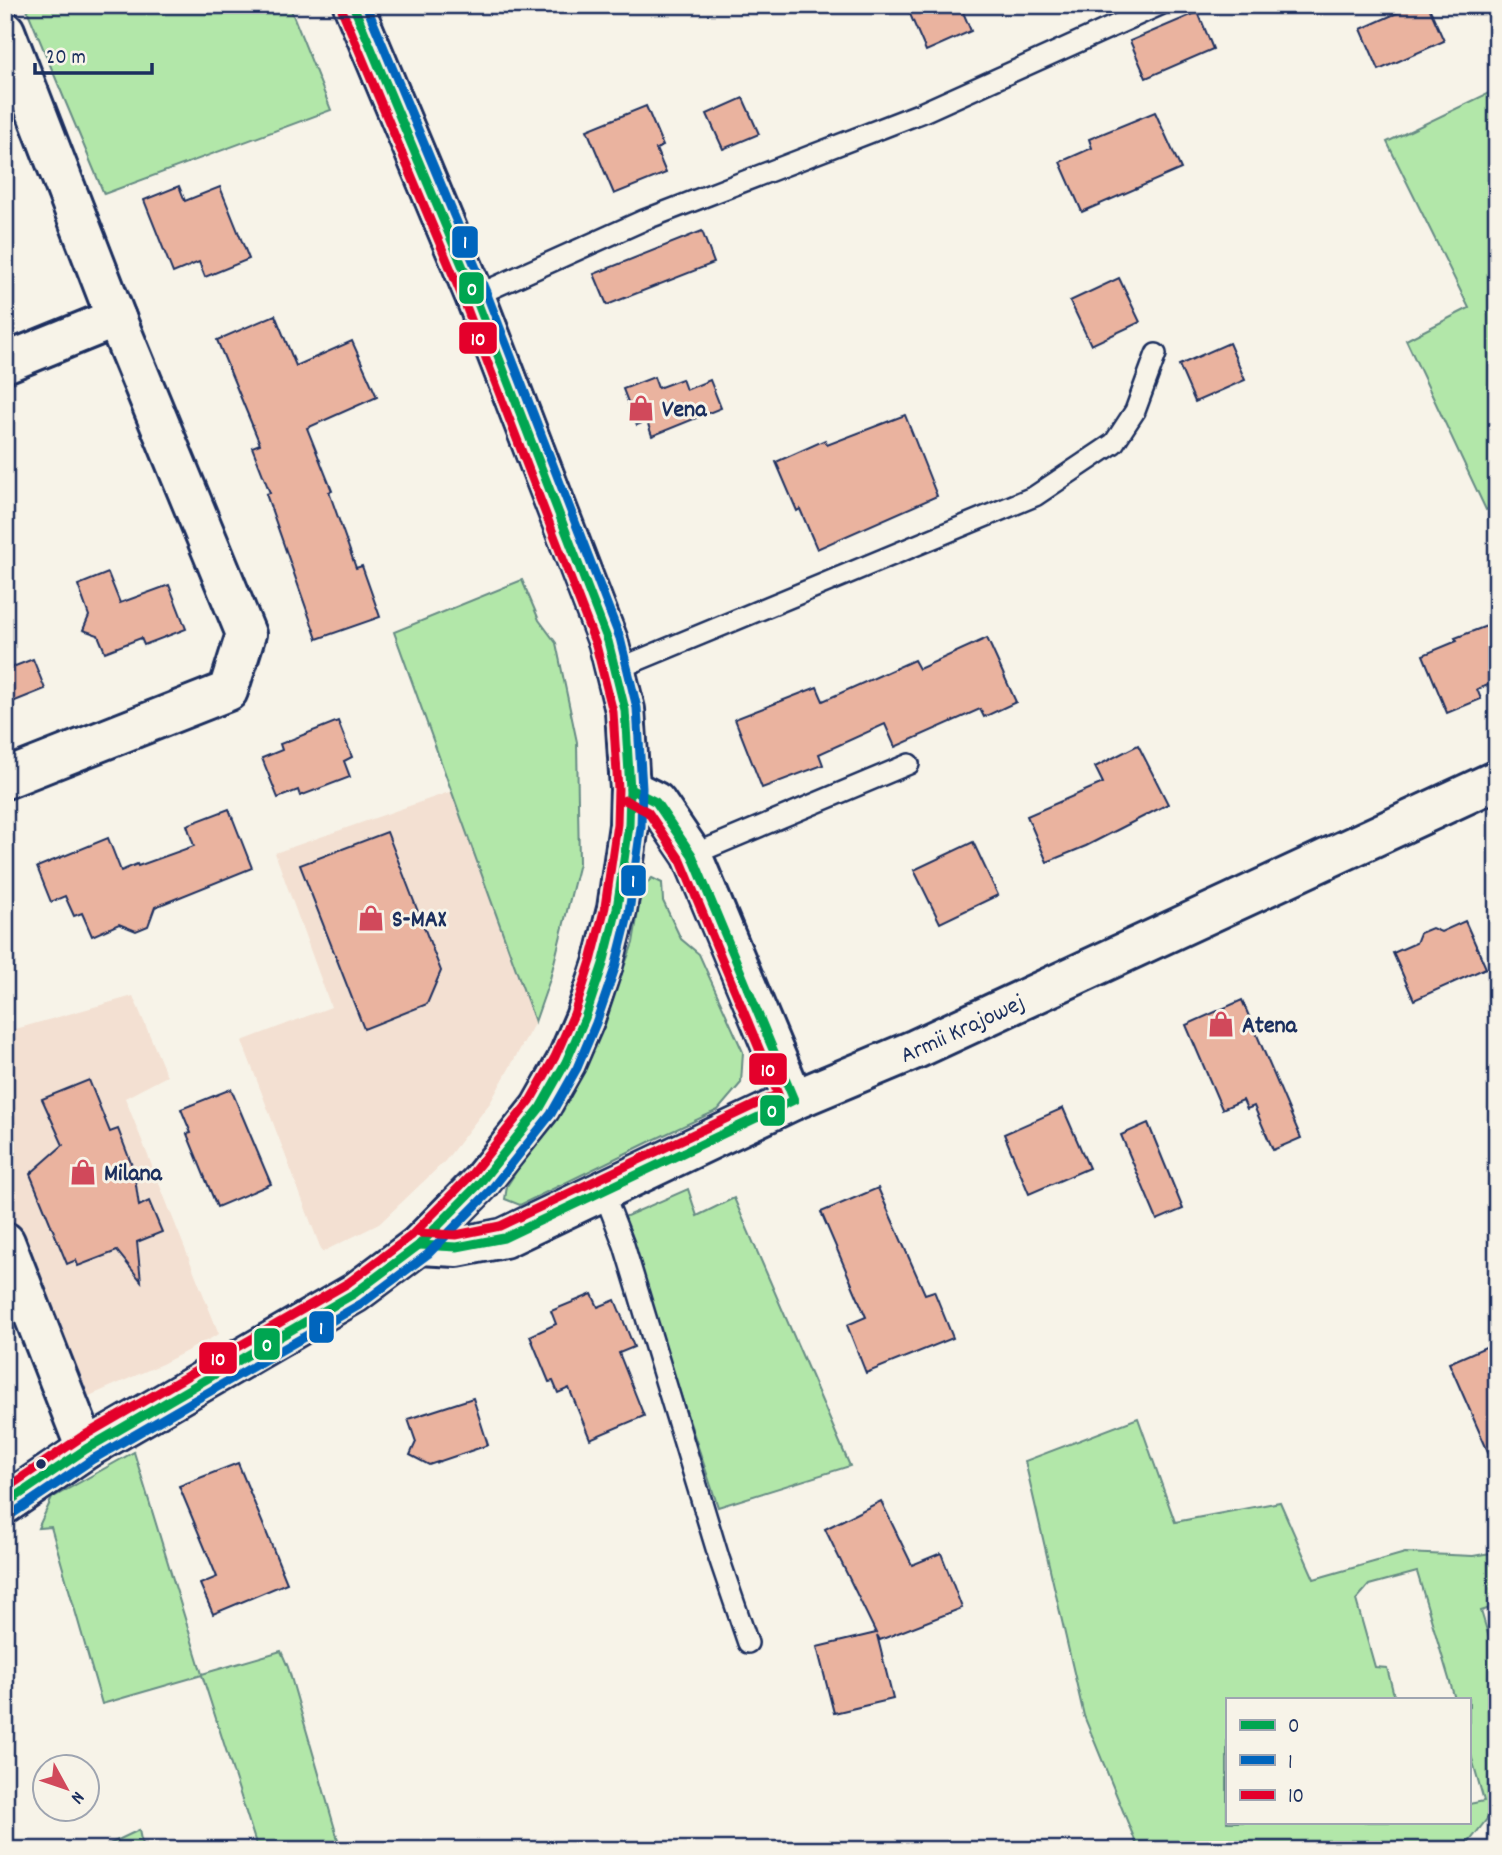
<svg xmlns="http://www.w3.org/2000/svg" width="1502" height="1855" font-family="Dekko,sans-serif">
  <style>
    .built { fill: #f3e0d2 }
    .green { fill: #b2e7a9; stroke: #668b84; stroke-width: 2; fill-rule: evenodd }
    .building { fill: #eab39f; stroke: #1b2f5e; stroke-width: 2 }
    .lines { fill: none; stroke-linecap: round; stroke-linejoin: round }
    .service-casing { stroke: #1b2f5e; stroke-width: 24 }
    .minor-casing { stroke: #1b2f5e; stroke-width: 44 }
    .tertiary-casing { stroke: #1b2f5e; stroke-width: 44 }
    .secondary-casing { stroke: #1b2f5e; stroke-width: 44 }
    .service { stroke: #f7f3e8; stroke-width: 19 }
    .minor { stroke: #f7f3e8; stroke-width: 38 }
    .tertiary { stroke: #f7f3e8; stroke-width: 38 }
    .secondary { stroke: #f7f3e8; stroke-width: 38 }
    .bus-1-casing { stroke: #f7f3e8; stroke-width: 14 }
    .bus-2-casing { stroke: #f7f3e8; stroke-width: 14 }
    .bus-3-casing { stroke: #f7f3e8; stroke-width: 14 }
    .bus-1 { stroke: #00a651; stroke-width: 9 }
    .bus-2 { stroke: #0065bd; stroke-width: 9 }
    .bus-3 { stroke: #e4002b; stroke-width: 9 }
    .bus-dot { fill: #1b2f5e; stroke: #f7f3e8; stroke-width: 2.5 }
    .labels { text-anchor: middle; stroke-width: 6; stroke-linejoin: round; paint-order: stroke }
    .poi-label { font-size: 24px; font-weight: bold; fill: #1b2f5e; stroke: #f7f3e8; text-anchor: start }
    .street-label { font-size: 24px; fill: #1b2f5e; stroke: #f7f3e8 }
    .line-badge { stroke: #f7f3e8; stroke-width: 2.5 }
    .badge-label { font-size: 19px; text-anchor: middle; font-weight: bold; fill: #fff }
  </style>
  <rect width="100%" height="100%" fill="#f7f3e8"/>
  <filter id="ink" filterUnits="userSpaceOnUse"><feTurbulence type="fractalNoise" baseFrequency=".0143" numOctaves="2"/><feDisplacementMap in="SourceGraphic" scale="14" xChannelSelector="R" yChannelSelector="G"/><feConvolveMatrix kernelMatrix="1 2 1 2 8 2 1 2 1" color-interpolation-filters="sRGB"/></filter>
  <g filter="url(#ink)">
    <g class="built">
      <polygon points="452,791 535,1022 490,1103 445,1161 379,1224 322,1252 242,1041 331,1007 275,853"/>
      <polygon points="133,996 167,1076 125,1098 219,1334 162,1364 87,1397 5,1199 5,1032"/>
    </g>
    <g class="green">
      <polygon points="25,5 289,5 331,110 104,194"/>
      <polygon points="1497,89 1497,505 1486,510 1406,340 1469,308 1387,142"/>
      <polygon points="522,580 539,620 556,643 577,742 579,863 550,979 535,1022 394,632"/>
      <polygon points="652,878 662,883 663,901 681,939 699,954 743,1052 741,1083 718,1110 649,1142 520,1205 505,1199 507,1186 530,1150 563,1111 601,1029 633,943 642,887"/>
      <polygon points="688,1189 697,1216 734,1198 850,1466 718,1507 622,1218"/>
      <path d="M1138,1418L1175,1522L1280,1502L1314,1579L1405,1553L1473,1556L1497,1552V1606L1481,1611L1497,1664V1806L1466,1846L1421,1850H1139L1084,1716L1025,1461ZM1417,1572L1455,1699H1469V1748L1484,1801L1469,1804V1822H1227V1699H1395L1387,1668L1375,1667L1356,1600L1369,1585Z"/>
      <polygon points="134,1452 202,1674 281,1651 288,1667 341,1850 258,1850 202,1675 102,1704 51,1527 38,1528 52,1498"/>
      <polygon points="139,1830 143,1850 97,1850"/>
    </g>
    <g class="building">
      <polygon points="906,5 960,5 971,31 926,51"/>
      <polygon points="1415,5 1428,5 1444,41 1379,70 1361,29"/>
      <polygon points="1198,12 1213,49 1146,78 1130,41"/>
      <polygon points="743,98 759,134 723,149 707,114"/>
      <polygon points="646,106 663,146 656,149 666,173 614,194 587,130"/>
      <polygon points="1155,112 1181,169 1082,212 1060,162 1092,148 1089,139"/>
      <polygon points="179,186 185,201 220,187 249,259 205,277 199,262 173,273 144,200"/>
      <polygon points="702,231 714,263 607,305 594,274"/>
      <polygon points="1119,278 1140,322 1091,345 1070,301"/>
      <polygon points="275,315 296,366 352,341 377,397 307,428 332,491 329,492 356,568 362,566 380,617 317,639 266,494 270,493 252,447 260,444 217,340"/>
      <polygon points="1229,343 1245,380 1195,402 1179,365"/>
      <polygon points="654,377 658,388 682,379 686,390 710,380 721,408 652,436 647,421 637,425 623,389"/>
      <polygon points="905,415 937,496 817,549 800,509 797,511 776,462 825,440 827,445"/>
      <polygon points="108,573 120,603 169,585 186,629 144,645 141,638 105,652 98,635 83,630 89,616 78,585"/>
      <polygon points="1497,622 1497,682 1477,689 1481,699 1447,713 1423,655 1457,641 1455,638"/>
      <polygon points="987,638 1016,702 984,717 980,709 895,747 885,724 819,754 823,765 762,788 735,719 817,687 823,701 914,660 919,669"/>
      <polygon points="33,659 45,689 5,705 5,670"/>
      <polygon points="338,721 352,757 344,761 350,777 300,796 298,790 278,798 262,758 282,750 280,744"/>
      <polygon points="1138,745 1168,804 1086,846 1047,862 1027,816 1103,783 1095,767"/>
      <polygon points="229,809 252,868 155,907 148,926 136,931 119,924 92,936 82,913 74,916 65,896 51,902 37,867 108,838 121,871 137,864 138,866 194,846 187,825"/>
      <polygon points="387,832 441,971 427,1004 364,1029 300,865"/>
      <polygon points="973,842 998,895 940,923 914,870"/>
      <polygon points="1465,921 1486,968 1414,1000 1393,953 1416,943 1420,933 1432,928 1441,932"/>
      <polygon points="1242,1000 1301,1138 1273,1150 1254,1106 1247,1109 1243,1100 1222,1109 1186,1025"/>
      <polygon points="89,1080 110,1132 118,1129 134,1171 139,1206 149,1201 162,1232 137,1242 141,1281 117,1251 78,1266 76,1260 67,1264 30,1174 63,1145 42,1099"/>
      <polygon points="231,1089 271,1184 217,1207 187,1134 191,1133 181,1109"/>
      <polygon points="1063,1108 1089,1168 1029,1194 1004,1134"/>
      <polygon points="1148,1123 1183,1209 1157,1220 1121,1135"/>
      <polygon points="878,1188 925,1294 934,1291 953,1338 866,1373 847,1325 866,1317 821,1212"/>
      <polygon points="592,1294 598,1307 615,1300 634,1347 619,1353 644,1416 590,1439 569,1388 558,1393 553,1381 549,1382 530,1336 556,1324 551,1311"/>
      <polygon points="1497,1342 1497,1472 1449,1363"/>
      <polygon points="473,1398 488,1445 429,1465 410,1455 416,1442 408,1419"/>
      <polygon points="238,1463 287,1583 213,1614 200,1584 217,1577 179,1486"/>
      <polygon points="881,1501 912,1565 941,1553 962,1608 880,1640 877,1635 893,1699 834,1713 817,1647 876,1633 825,1529"/>
    </g>
    <g class="lines">
      <g class="service-casing">
        <g id="service">
          <polyline points="475,296 644,220 921,113 1160,5"/>
          <polyline points="615,670 1035,496 1114,443 1135,411 1156,354"/>
          <polyline points="692,855 909,764"/>
          <polyline points="603,1191 624,1245 719,1558 748,1643"/>
        </g>
      </g>
      <g class="minor-casing">
        <g id="minor">
          <polyline points="5,31 116,318 246,634 228,691 5,779"/>
          <polyline points="5,363 116,318"/>
          <polyline points="630,789 656,802 692,855 794,1100"/>
          <polyline points="5,1242 86,1449"/>
        </g>
      </g>
      <g class="tertiary-casing">
        <g id="tertiary">
          <path id="s1" d="M419,1245L457,1247L504,1238L794,1100L916,1049L1497,780"/>
        </g>
      </g>
      <g class="secondary-casing">
        <polyline id="secondary" points="5,1504 86,1449 355,1293 419,1245 480,1183 540,1108 566,1062 585,1018 603,964 617,909 629,825 630,789 625,710 608,641 475,296 353,5"/>
      </g>
      <use href="#service" class="service"/>
      <use href="#minor" class="minor"/>
      <use href="#tertiary" class="tertiary"/>
      <use href="#secondary" class="secondary"/>
      <g class="bus-1-casing">
        <g id="bus-1">
          <polyline points="419,1245 457,1247 504,1238 794,1100 692,855 656,802 630,789"/>
          <polyline points="5,1504 86,1449 355,1293 419,1245 480,1183 540,1108 566,1062 585,1018 603,964 617,909 629,825 630,789 625,710 608,641 475,296 353,5"/>
        </g>
      </g>
      <g class="bus-2-casing">
        <polyline id="bus-2" points="12,1514 93,1459 361,1304 428,1254 490,1191 551,1114 577,1068 596,1023 615,968 629,912 641,827 642,788 637,708 620,638 486,292 366,5"/>
      </g>
      <g class="bus-3-casing">
        <g id="bus-3">
          <polyline points="420,1233 456,1235 500,1226 778,1094 681,861 648,812 625,800"/>
          <polyline points="5,1489 80,1438 348,1283 411,1236 471,1175 530,1101 555,1057 574,1014 591,961 605,907 617,824 618,789 613,712 596,645 464,301 342,10"/>
        </g>
      </g>
      <use href="#bus-1" class="bus-1"/>
      <use href="#bus-2" class="bus-2"/>
      <use href="#bus-3" class="bus-3"/>
    </g>
  </g>
  <defs>
    <g id="shop-bare" transform="scale(2.1)"><path d="M-5-2.5h2.3a2.7 3.5 0 0 1 5.4 0H5L5.5 6h-11ZM-1.5-2.5h3a1.5 2.3 0 0 0-3 0Z" fill="#d1495b" stroke="#f7f3e8" stroke-width="2.5" paint-order="stroke"/></g>
  </defs>
  <g fill-rule="evenodd">
    <use href="#shop-bare" x="641" y="408"/>
    <use href="#shop-bare" x="371" y="918"/>
    <use href="#shop-bare" x="1221" y="1024"/>
    <use href="#shop-bare" x="83" y="1172"/>
  </g>
  <circle class="bus-dot" cx="41" cy="1464" r="6"/>
  <g class="labels">
    <g class="poi-label">
      <text x="662" y="416">Vena</text>
      <text x="392" y="926">S-MAX</text>
      <text x="1242" y="1032">Atena</text>
      <text x="104" y="1180">Milana</text>
    </g>
    <g class="street-label">
      <text dy="8" stroke="none"><textPath href="#s1" startOffset="590">Armii Krajowej</textPath></text>
    </g>
  </g>
  <g class="line-badge">
    <rect x="451" y="225" width="28" height="34" rx="7" fill="#0065bd"/>
    <rect x="458" y="271" width="27" height="34" rx="7" fill="#00a651"/>
    <rect x="458" y="321" width="40" height="34" rx="7" fill="#e4002b"/>
    <rect x="620" y="864" width="27" height="33" rx="7" fill="#0065bd"/>
    <rect x="748" y="1052" width="40" height="34" rx="7" fill="#e4002b"/>
    <rect x="759" y="1094" width="27" height="33" rx="7" fill="#00a651"/>
    <rect x="308" y="1310" width="27" height="34" rx="7" fill="#0065bd"/>
    <rect x="253" y="1327" width="28" height="34" rx="7" fill="#00a651"/>
    <rect x="198" y="1341" width="40" height="34" rx="7" fill="#e4002b"/>
  </g>
  <g class="badge-label">
    <text x="465" y="248">1</text>
    <text x="472" y="295">0</text>
    <text x="478" y="345">10</text>
    <text x="633" y="887">1</text>
    <text x="768" y="1076">10</text>
    <text x="772" y="1117">0</text>
    <text x="321" y="1334">1</text>
    <text x="267" y="1351">0</text>
    <text x="218" y="1365">10</text>
  </g>
  <rect width="1502" height="1855" fill="none" stroke="#f7f3e8" stroke-width="28"/>
  <rect x="14" y="14" width="1474" height="1827" fill="none" stroke="#1b2f5e" stroke-width="2.5" filter="url(#ink)"/>
  <rect x="1226" y="1698" width="245" height="126" fill="#f7f3e8" stroke="#9fa5b1" stroke-width="2"/>
  <rect x="1240" y="1720" width="35" height="10" fill="#00a651" stroke="#9fa5b1" stroke-width="2"/>
  <text x="1288" y="1732" font-size="21" fill="#1b2f5e">0</text>
  <rect x="1240" y="1755" width="35" height="10" fill="#0065bd" stroke="#9fa5b1" stroke-width="2"/>
  <text x="1288" y="1768" font-size="21" fill="#1b2f5e">1</text>
  <rect x="1240" y="1790" width="35" height="10" fill="#e4002b" stroke="#9fa5b1" stroke-width="2"/>
  <text x="1288" y="1802" font-size="21" fill="#1b2f5e">10</text>
  <g transform="translate(66 1788) rotate(130)"><circle r="33" fill="#f7f3e8" stroke="#9fa5b1" stroke-width="2"/>
  <path d="M0-5L12 26L0 18L-12 26Z" fill="#d1495b"/>
  <text y="-10" font-size="19" font-weight="bold" text-anchor="middle" fill="#1b2f5e">N</text>
  </g>
  <path d="M35 63v10h117v-10" fill="none" stroke="#1b2f5e" stroke-width="3.5"/>
  <text x="46" y="63" font-size="21" fill="#1b2f5e" stroke="#f7f3e8" stroke-width="5" paint-order="stroke">20 m</text>
</svg>
